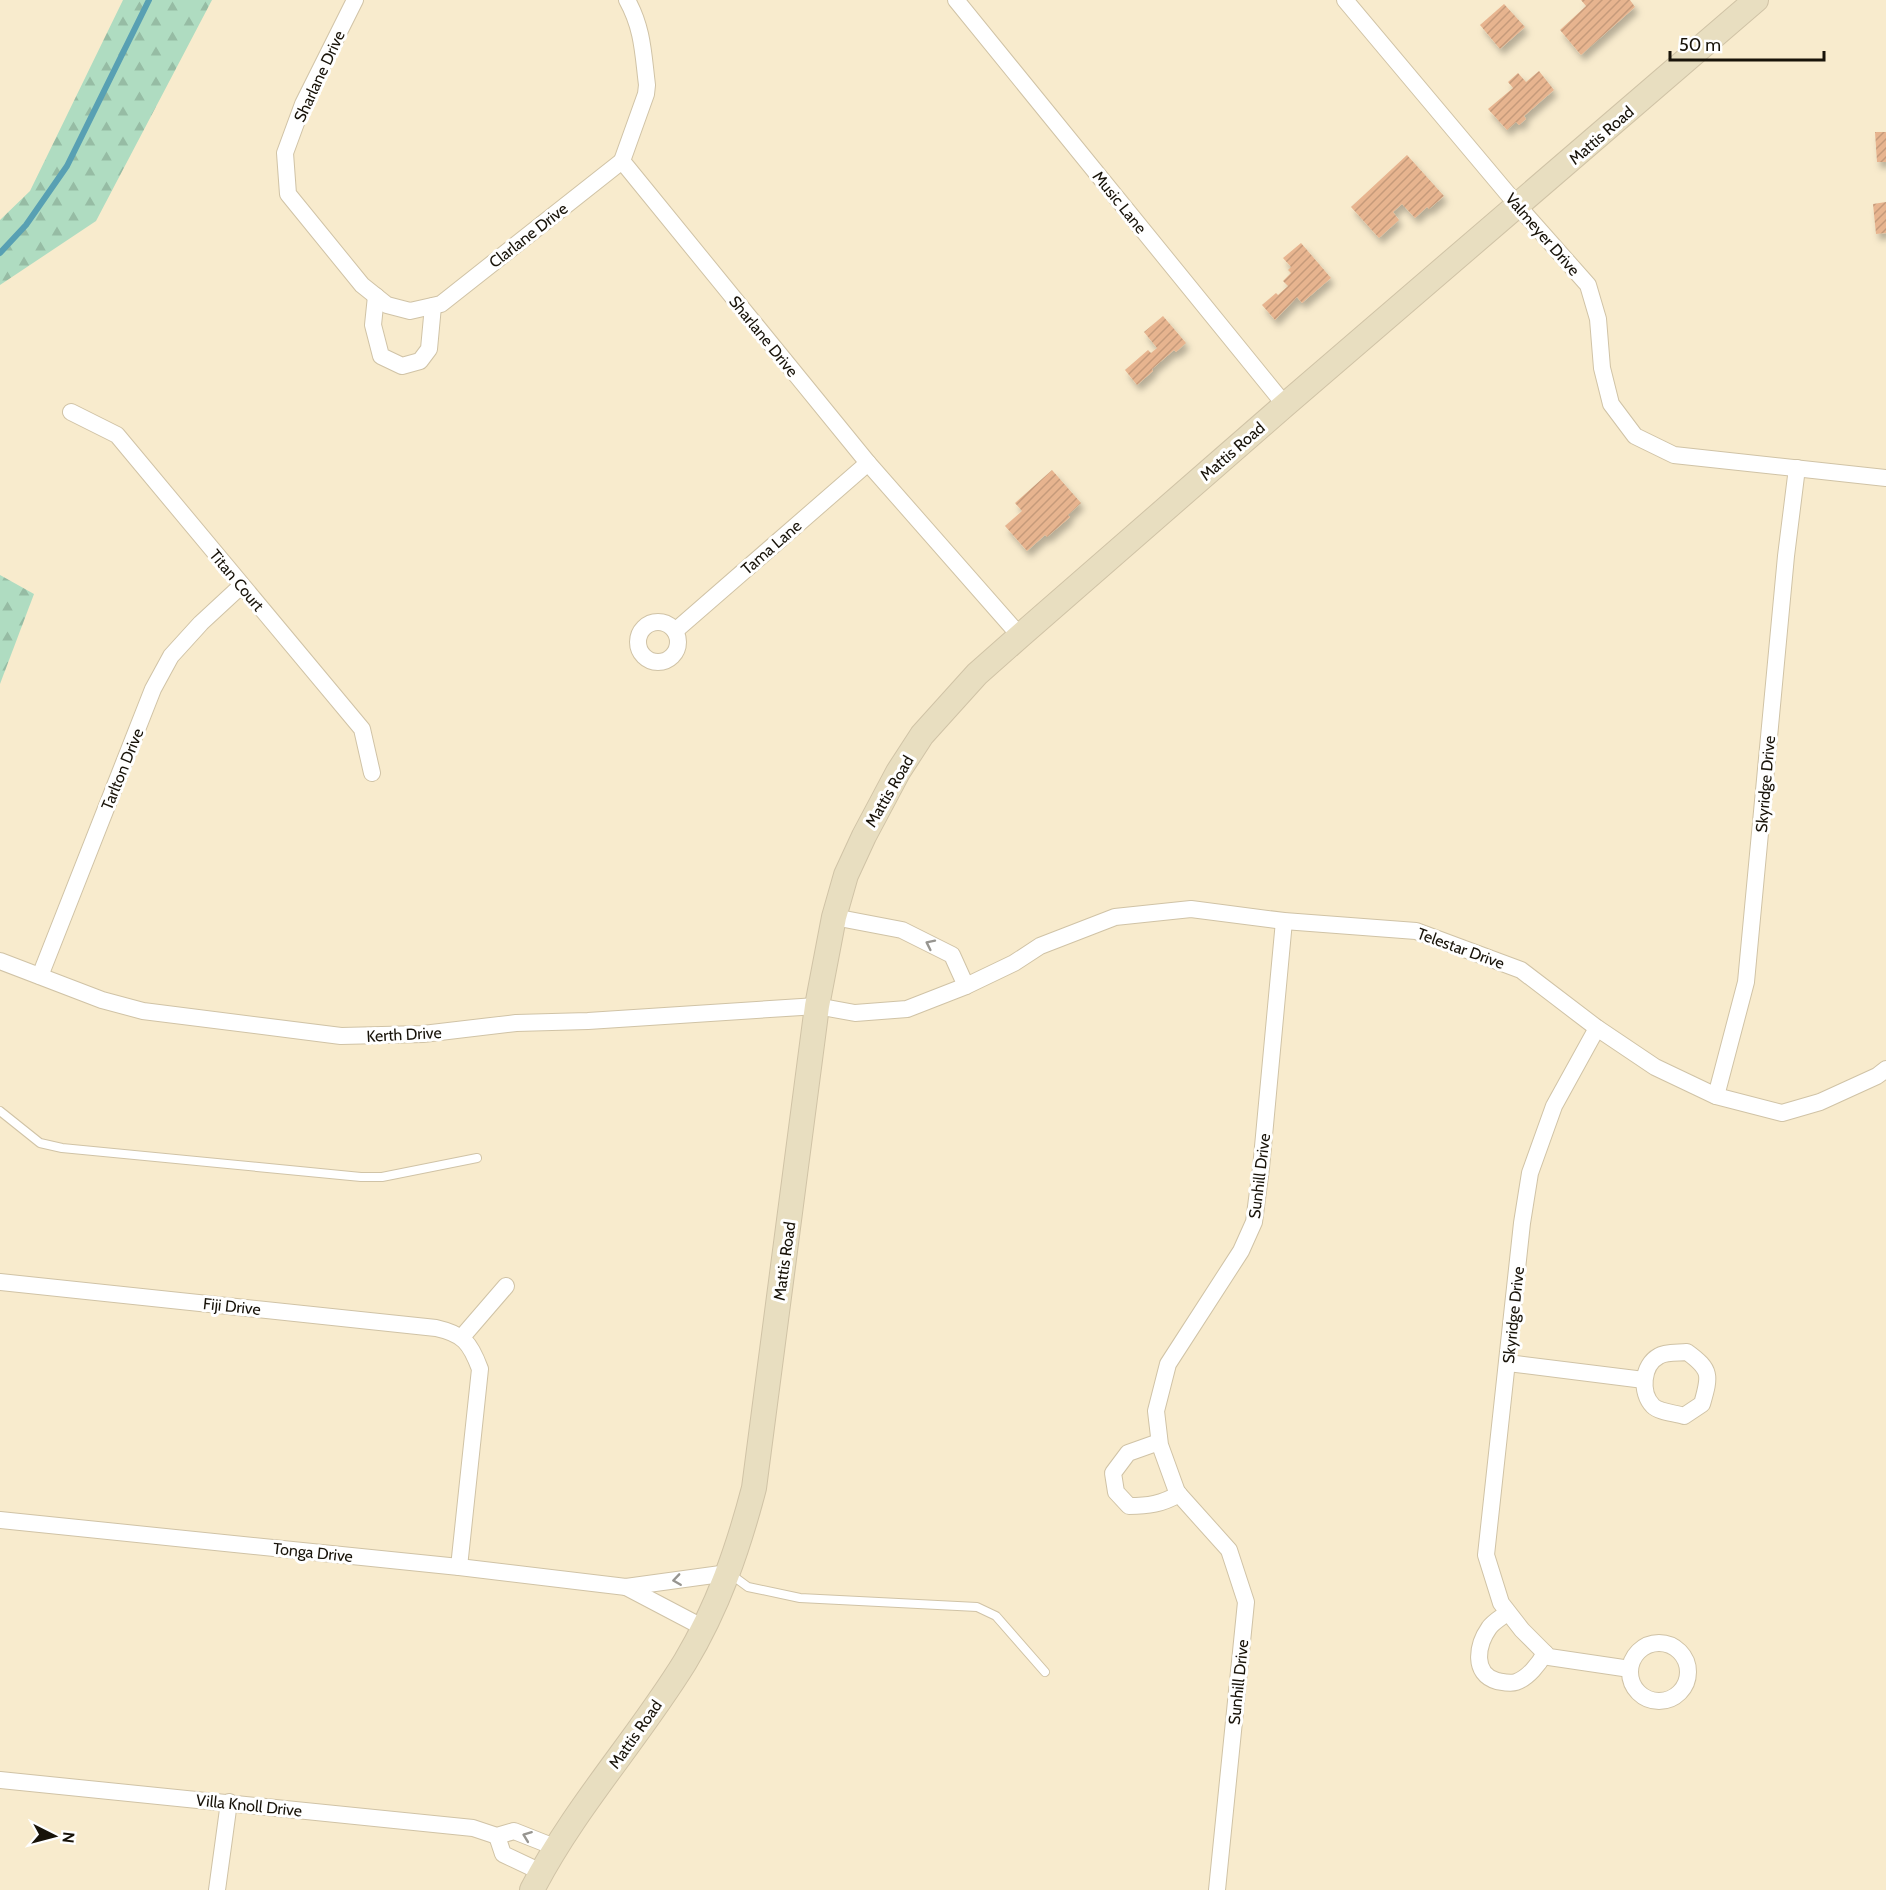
<svg xmlns="http://www.w3.org/2000/svg" width="1886" height="1890" font-family="Cabin,sans-serif">
  <style>
    .forest { fill: url(#forest-firs) }
    .lines { fill: none; stroke-linecap: round; stroke-linejoin: round }
    .stream { stroke: #58a0b3; stroke-width: 6 }
    .building { fill: url(#building-hatch); filter: url(#shadow) }
    .lane-casing { stroke: #d0c3a6; stroke-width: 10 }
    .street-casing { stroke: #d0c3a6; stroke-width: 18 }
    .secondary-casing { stroke: #d0c3a6; stroke-width: 26 }
    .lane { stroke: #fff; stroke-width: 8 }
    .street { stroke: #fff; stroke-width: 16 }
    .secondary { stroke: #e8dec0; stroke-width: 24 }
    .oneway { stroke: #979590 }
    .labels { text-anchor: middle; stroke-width: 6; stroke-linejoin: round; paint-order: stroke }
    .street-label { font-size: 16px; fill: #181309; stroke: #fff }
  </style>
  <defs>
    <pattern id="forest-firs" width="22" height="20" patternUnits="userSpaceOnUse" patternTransform="scale(1.5)"><rect width="22" height="20" fill="#afdcc1"/><path d="M5 1l3.5 6h-7zM16 11l3.5 6h-7z" fill="#96bca4"/></pattern>
    <pattern id="building-hatch" width="6" height="6" patternUnits="userSpaceOnUse" patternTransform="scale(1.5)"><rect width="6" height="6" fill="#e7b48f"/><path d="M-1 1l2-2M0 6l6-6M5 7l2-2" fill="none" stroke="#c59a7a"/></pattern>
    <filter id="shadow"><feDropShadow dx="3.5" dy="6" stdDeviation="3" flood-color="#0004"/></filter>
  </defs>
  <rect width="100%" height="100%" fill="#f8ebcd"/>
  <g class="forest">
    <polygon points="123,0 212,0 96,221 0,285 0,220 30,191"/>
    <polygon points="0,575 34,594 0,684"/>
  </g>
  <g class="lines">
    <polyline class="stream" points="0,253 26,225 67,166 149,0"/>
  </g>
  <g class="building">
    <polygon points="1581,0 1630,0 1635,7 1581,55 1560,30 1586,6"/>
    <polygon points="1504,4 1525,27 1500,49 1480,25"/>
    <polygon points="1539,71 1554,90 1524,116 1526,119 1519,125 1516,122 1507,130 1488,109 1513,88 1508,82 1518,73 1526,82"/>
    <polygon points="1875,132 1886,132 1886,162 1877,162"/>
    <polygon points="1407,155 1444,196 1429,209 1427,207 1415,218 1402,204 1393,212 1399,220 1379,238 1351,207"/>
    <polygon points="1886,202 1886,233 1876,234 1873,204"/>
    <polygon points="1301,243 1331,278 1302,303 1297,297 1275,320 1262,305 1276,293 1278,295 1288,286 1283,281 1291,273 1288,270 1291,267 1283,258"/>
    <polygon points="1163,316 1186,343 1176,352 1174,350 1152,369 1153,371 1137,385 1125,370 1148,350 1151,353 1157,348 1144,332"/>
    <polygon points="1052,470 1081,503 1068,515 1070,517 1047,537 1045,535 1027,551 1005,526 1022,511 1015,503"/>
  </g>
  <g class="lines">
    <g class="lane-casing">
      <g id="lane">
        <polyline points="0,1111 40,1143 62,1148 361,1177 382,1177 477,1158"/>
        <polyline points="729,1573 748,1587 800,1598 977,1607 996,1616 1045,1672"/>
      </g>
    </g>
    <g class="street-casing">
      <g id="street">
        <polyline points="355,0 303,104 285,153 288,194 362,285 387,305 410,311 441,304 622,161"/>
        <path d="M627,0C643,29 643,53 647,85L646,94L622,161L868,463L1020,636"/>
        <polyline points="956,0 1285,405"/>
        <polyline points="1345,0 1518,206 1588,285 1598,319 1602,368 1611,404 1635,436 1674,455 1886,478"/>
        <polyline points="376,296 373,325 381,356 402,366 420,361 429,349 433,306"/>
        <polyline points="71,412 117,435 362,729 372,773"/>
        <circle cx="658" cy="642" r="20"/>
        <polyline points="675,631 868,463"/>
        <polyline points="834,917 902,930 952,955 966,986"/>
        <polyline points="0,961 102,1000 143,1011 341,1036 423,1034 516,1023 588,1021 817,1006 855,1013 907,1009 966,986 1014,963 1040,946 1115,917 1191,909 1284,921 1416,931 1521,970 1597,1028 1655,1067 1716,1096 1782,1113 1820,1102 1877,1076 1886,1069"/>
        <polyline points="40,976 153,689 171,656 201,623 241,586"/>
        <polyline points="1597,1028 1554,1106 1530,1173 1522,1223 1486,1555 1501,1603 1522,1630 1549,1657 1630,1669"/>
        <polyline points="1716,1096 1746,982 1786,556 1797,468"/>
        <path d="M0,1282L436,1328C463,1334 470,1342 480,1369L459,1567"/>
        <polyline points="462,1337 506,1286"/>
        <path d="M1687,1352C1712,1370 1710,1376 1702,1404L1684,1416C1675,1413 1659,1412 1653,1406C1640,1393 1642,1365 1659,1356C1665,1352 1679,1353 1687,1352Z"/>
        <polyline points="1508,1363 1644,1380"/>
        <path d="M1159,1442L1128,1453L1113,1473L1116,1492L1129,1506C1148,1506 1162,1504 1179,1494"/>
        <polyline points="0,1520 459,1567 626,1587 728,1573"/>
        <polyline points="626,1587 704,1628"/>
        <path d="M1507,1613C1502,1617 1493,1622 1489,1628C1477,1645 1472,1674 1497,1681C1503,1682 1510,1684 1516,1682C1528,1678 1539,1664 1545,1653"/>
        <circle cx="1659" cy="1672" r="29"/>
        <polyline points="0,1780 473,1828 497,1836 514,1831 557,1848"/>
        <polyline points="497,1836 503,1854 541,1872"/>
        <polyline points="217,1890 229,1802"/>
        <polyline points="1217,1890 1246,1602 1229,1550 1177,1492 1160,1445 1156,1411 1168,1364 1241,1251 1254,1222 1261,1168 1284,921"/>
      </g>
    </g>
    <g class="secondary-casing">
      <path id="secondary" d="M532,1890C574,1808 637,1740 685,1662C718,1607 738,1549 754,1488L817,1006L834,917L846,875L864,836L898,772L922,735L977,674L1020,636L1285,405L1756,0"/>
    </g>
    <use href="#lane" class="lane"/>
    <use href="#street" class="street"/>
    <use href="#secondary" class="secondary"/>
  </g>
  <defs><path id="oneway-chevron" d="M-2-3.5L2.5 0L-2 3.5" fill="none" stroke-width="1.6" stroke-linecap="round" stroke-linejoin="round" transform="scale(1.5)"/></defs>
  <g class="oneway">
    <use href="#oneway-chevron" transform="translate(930 944) rotate(-154)"/>
    <use href="#oneway-chevron" transform="translate(677 1580) rotate(172)"/>
    <use href="#oneway-chevron" transform="translate(527 1836) rotate(-159)"/>
  </g>
  <g class="labels">
    <g class="street-label">
      <text transform="translate(319 76) rotate(-65)" y="6">Sharlane Drive</text>
      <text transform="translate(1601 135) rotate(-41)" y="6">Mattis Road</text>
      <text transform="translate(1120 202) rotate(51)" y="6">Music Lane</text>
      <text transform="translate(1543 234) rotate(49)" y="6">Valmeyer Drive</text>
      <text transform="translate(528 235) rotate(-38)" y="6">Clarlane Drive</text>
      <text transform="translate(764 336) rotate(51)" y="6">Sharlane Drive</text>
      <text transform="translate(1232 451) rotate(-41)" y="6">Mattis Road</text>
      <text transform="translate(771 547) rotate(-41)" y="6">Tama Lane</text>
      <text transform="translate(237 580) rotate(50)" y="6">Titan Court</text>
      <text transform="translate(122 769) rotate(-68)" y="6">Tarlton Drive</text>
      <text transform="translate(1765 784) rotate(-85)" y="6">Skyridge Drive</text>
      <text transform="translate(889 791) rotate(-60)" y="6">Mattis Road</text>
      <text transform="translate(1461 948) rotate(20)" y="6">Telestar Drive</text>
      <text transform="translate(404 1034) rotate(-3)" y="6">Kerth Drive</text>
      <text transform="translate(1259 1176) rotate(-83)" y="6">Sunhill Drive</text>
      <text transform="translate(784 1261) rotate(-82)" y="6">Mattis Road</text>
      <text transform="translate(232 1306) rotate(6)" y="6">Fiji Drive</text>
      <text transform="translate(1513 1315) rotate(-84)" y="6">Skyridge Drive</text>
      <text transform="translate(313 1552) rotate(6)" y="6">Tonga Drive</text>
      <text transform="translate(1238 1682) rotate(-84)" y="6">Sunhill Drive</text>
      <text transform="translate(635 1734) rotate(-55)" y="6">Mattis Road</text>
      <text transform="translate(249 1805) rotate(6)" y="6">Villa Knoll Drive</text>
    </g>
  </g>
  <g transform="translate(54 1836) rotate(96)" stroke="#ffffff" stroke-width="4.5" paint-order="stroke">
  <path d="M0-4.5L10 22L0 15L-10 22Z" fill="#181309"/>
  <text y="-9" font-size="16" font-weight="bold" text-anchor="middle" fill="#181309">N</text>
  </g>
  <path d="M1670 51v9h154v-9" fill="none" stroke="#181309" stroke-width="3"/>
  <text x="1679" y="51" font-size="18" fill="#181309" stroke="#ffffff" stroke-width="4.5" paint-order="stroke">50 m</text>
</svg>
